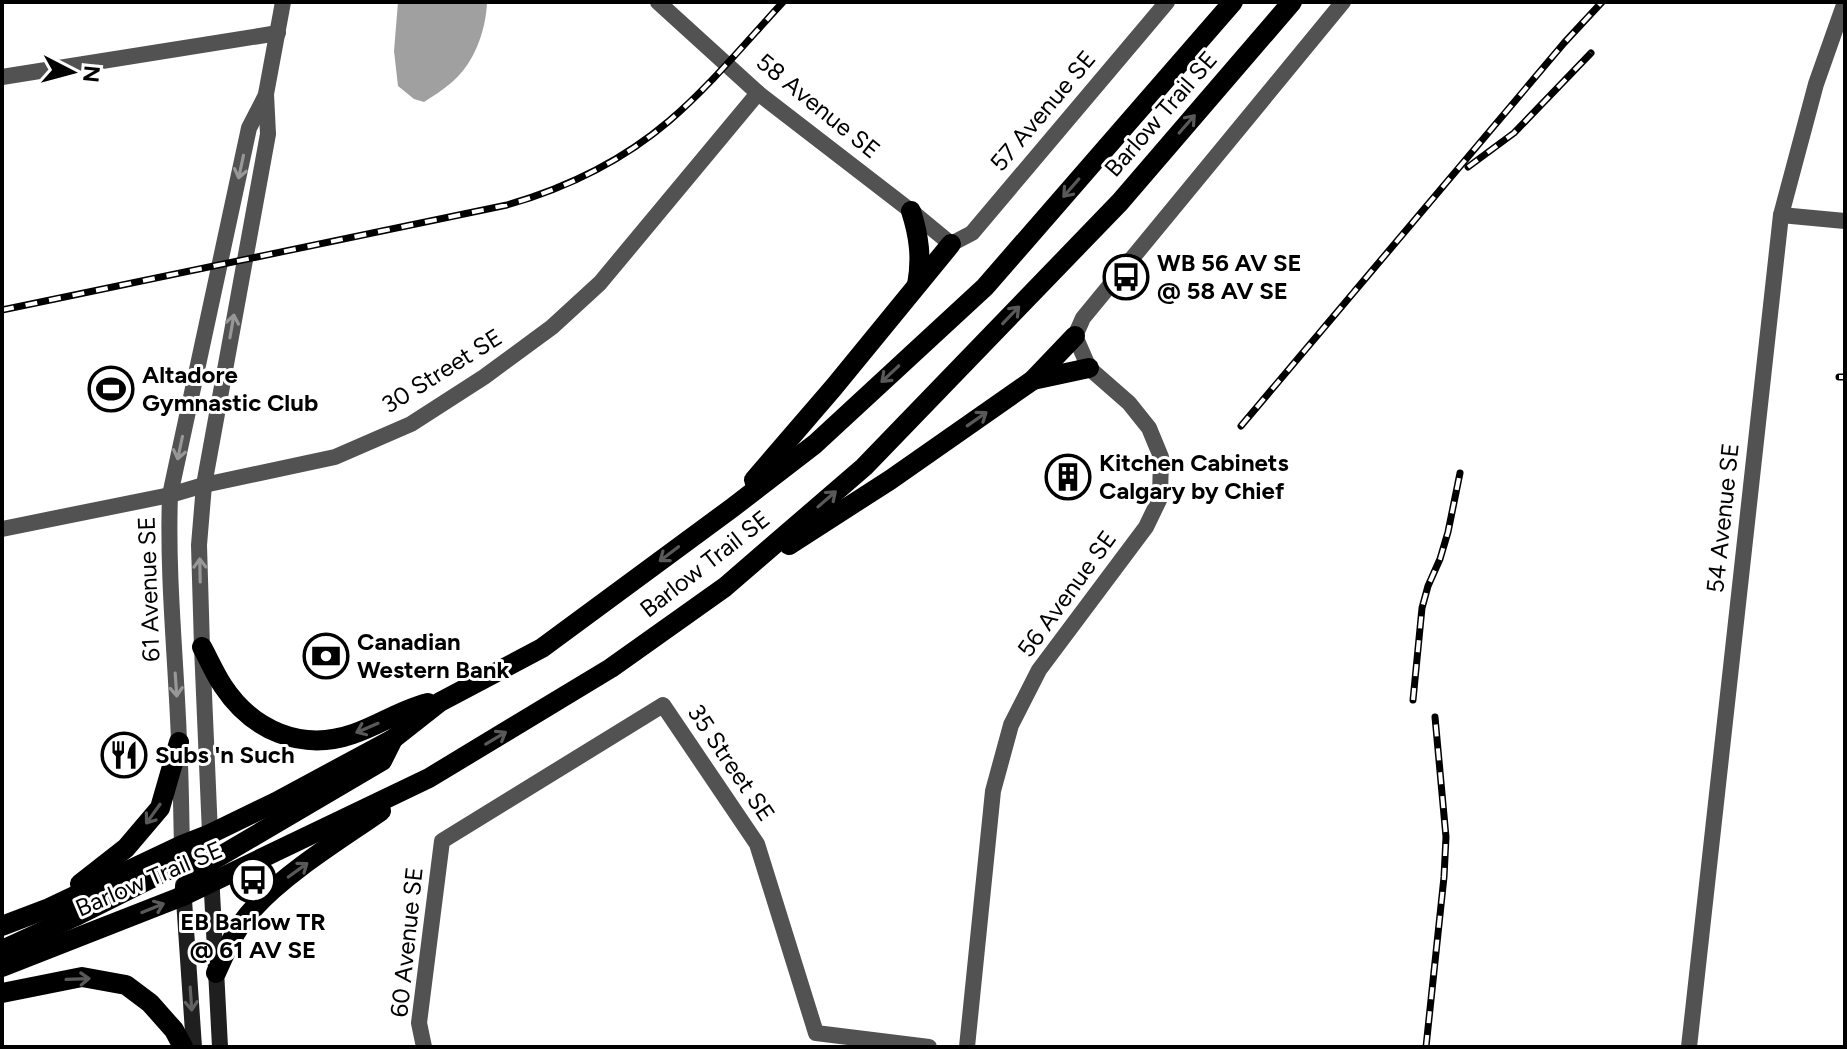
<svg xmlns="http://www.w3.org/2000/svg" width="1847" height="1049" font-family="Figtree,sans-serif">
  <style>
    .water { fill: #a0a0a0 }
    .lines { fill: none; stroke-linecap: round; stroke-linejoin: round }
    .street { stroke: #525252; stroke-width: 16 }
    .secondary { stroke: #1f1f1f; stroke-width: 16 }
    .primary { stroke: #000; stroke-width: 20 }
    .rail-casing { stroke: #000; stroke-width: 7 }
    .rail { stroke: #fff; stroke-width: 4; stroke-dasharray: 12; stroke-linecap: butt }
    .oneway { stroke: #595959 }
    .oneway2 { stroke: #979797 }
    .oneway3 { stroke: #626262 }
    .labels { text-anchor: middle; stroke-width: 6; stroke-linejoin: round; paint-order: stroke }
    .street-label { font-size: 24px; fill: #000; stroke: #fff }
    .poi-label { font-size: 24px; font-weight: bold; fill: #000; stroke: #fff; text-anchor: start }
  </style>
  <rect width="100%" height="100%" fill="#fff"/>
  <path class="water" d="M398,2H487C486,31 474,64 451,83C443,90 433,96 424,102L414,99L398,86L394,51Z"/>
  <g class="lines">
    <g class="street">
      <polyline points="658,2 758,93 911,211 951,244 972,233 1167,2"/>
      <polyline points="2,77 278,33"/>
      <polyline points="1781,215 1845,221"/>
      <polyline points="2,529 170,495 204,485 335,457 411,424 484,377 552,327 600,283 758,93"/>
      <polyline points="210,834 202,647 199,545 204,485 268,134 266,94 283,2"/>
      <path d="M182,845C181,811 181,776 179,741C176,658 167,577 170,495L249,128L266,95"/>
      <polyline points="424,1047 419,1023 442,841 663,705 757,844 816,1033 929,1047"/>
      <polyline points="967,1047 993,791 1011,725 1039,670 1146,527 1160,498 1161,457 1149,428 1129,403 1089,368 1075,336 1083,318 1343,2"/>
      <polyline points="1689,1047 1781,215 1816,84 1845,2"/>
    </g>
    <g class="secondary">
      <polyline points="211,873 220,1047"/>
      <polyline points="183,885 194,1047"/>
    </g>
    <g class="primary">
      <path d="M911,211C919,236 922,258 917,285"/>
      <polyline points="1033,380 1089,368"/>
      <polyline points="754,480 834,387 951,244"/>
      <polyline points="789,545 890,480 1033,380 1075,336"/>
      <path d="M202,647C209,660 215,674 223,686C252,730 301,752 353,734C378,726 402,709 428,703"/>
      <polyline points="80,884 126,848 160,808 179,742"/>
      <path d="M183,896C188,876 194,873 210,862L382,761L393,739"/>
      <polyline points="2,926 49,908 182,845 210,834 276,802 393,739 440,702 542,648 732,508 815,444 985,287 1233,2"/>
      <polyline points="2,950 74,917 202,853 207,842"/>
      <polyline points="2,967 183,896 429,778 611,668 725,587 864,467 1120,202 1292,2"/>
      <path d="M216,973C226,951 236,927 253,909C285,873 341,839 381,811"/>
      <polyline points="2,993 82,977 126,985 150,1003 174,1030 183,1047"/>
    </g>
    <g class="rail-casing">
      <g id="rail">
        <polyline points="1468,167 1514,133 1591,53"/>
        <path d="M2,310L507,205C566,188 621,162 669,121C710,86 746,42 783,2"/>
        <polyline points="1839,377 1845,377"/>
        <polyline points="1241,426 1564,43 1602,2"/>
        <polyline points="1413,700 1422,608 1428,586 1440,559 1448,532 1460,473"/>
        <polyline points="1426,1047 1444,877 1446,837 1435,717"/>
      </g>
    </g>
    <use href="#rail" class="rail"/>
  </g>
  <defs><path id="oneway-shaft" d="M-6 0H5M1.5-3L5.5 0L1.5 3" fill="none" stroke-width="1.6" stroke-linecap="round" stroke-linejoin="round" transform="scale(2)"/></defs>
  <g class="oneway">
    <use href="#oneway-shaft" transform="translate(1187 124) rotate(-49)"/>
    <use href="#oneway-shaft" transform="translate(1071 188) rotate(131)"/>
    <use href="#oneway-shaft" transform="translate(1011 315) rotate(-46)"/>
    <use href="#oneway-shaft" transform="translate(890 374) rotate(137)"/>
    <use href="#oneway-shaft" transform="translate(977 419) rotate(-35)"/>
    <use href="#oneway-shaft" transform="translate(827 499) rotate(-41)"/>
    <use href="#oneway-shaft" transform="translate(669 554) rotate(143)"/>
    <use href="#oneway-shaft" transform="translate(367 728) rotate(157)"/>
    <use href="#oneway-shaft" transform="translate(496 738) rotate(-31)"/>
    <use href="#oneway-shaft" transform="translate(153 814) rotate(126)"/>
    <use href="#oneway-shaft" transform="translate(298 870) rotate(-36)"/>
    <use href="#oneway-shaft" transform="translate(153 908) rotate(-22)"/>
    <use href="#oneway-shaft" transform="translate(78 979) rotate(-2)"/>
  </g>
  <g class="oneway2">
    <use href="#oneway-shaft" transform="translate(241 167) rotate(102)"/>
    <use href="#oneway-shaft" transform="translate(232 326) rotate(-80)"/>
    <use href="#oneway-shaft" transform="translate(180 448) rotate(102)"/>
    <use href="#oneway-shaft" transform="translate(200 570) rotate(-91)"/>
    <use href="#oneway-shaft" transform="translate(176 685) rotate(86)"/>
  </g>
  <use class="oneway3" href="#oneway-shaft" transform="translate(191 999) rotate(86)"/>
  <defs>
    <g id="bus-ring" transform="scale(2.3)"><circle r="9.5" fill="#fff" stroke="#000" stroke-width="1.5"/><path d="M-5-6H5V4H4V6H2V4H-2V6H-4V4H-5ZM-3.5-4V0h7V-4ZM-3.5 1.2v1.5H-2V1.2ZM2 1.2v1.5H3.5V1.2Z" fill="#000"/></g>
    <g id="stadium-ring" transform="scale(2.3)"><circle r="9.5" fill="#fff" stroke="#000" stroke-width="1.5"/><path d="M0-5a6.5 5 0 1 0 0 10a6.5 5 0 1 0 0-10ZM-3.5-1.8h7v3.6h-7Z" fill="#000"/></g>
    <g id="building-ring" transform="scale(2.3)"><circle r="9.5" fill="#fff" stroke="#000" stroke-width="1.5"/><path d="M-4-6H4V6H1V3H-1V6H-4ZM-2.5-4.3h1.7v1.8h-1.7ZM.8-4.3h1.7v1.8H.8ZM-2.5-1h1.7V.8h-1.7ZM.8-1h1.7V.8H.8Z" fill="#000"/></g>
    <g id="bank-ring" transform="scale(2.3)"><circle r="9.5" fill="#fff" stroke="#000" stroke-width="1.5"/><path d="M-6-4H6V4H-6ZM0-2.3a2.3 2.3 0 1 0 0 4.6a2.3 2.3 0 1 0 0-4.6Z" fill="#000"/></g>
    <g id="restaurant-ring" transform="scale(2.3)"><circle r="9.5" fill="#fff" stroke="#000" stroke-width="1.5"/><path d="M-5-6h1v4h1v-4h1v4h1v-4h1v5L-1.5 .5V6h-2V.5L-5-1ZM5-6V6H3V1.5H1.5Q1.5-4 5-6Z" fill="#000"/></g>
  </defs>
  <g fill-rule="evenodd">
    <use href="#bus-ring" x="1126" y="277"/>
    <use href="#stadium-ring" x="111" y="389"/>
    <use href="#building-ring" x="1068" y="477"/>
    <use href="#bank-ring" x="326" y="656"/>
    <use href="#restaurant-ring" x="124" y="755"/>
    <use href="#bus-ring" x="253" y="880"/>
  </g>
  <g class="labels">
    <g class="street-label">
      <text transform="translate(818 106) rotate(39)" y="8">58 Avenue SE</text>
      <text transform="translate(1043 111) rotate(-50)" y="8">57 Avenue SE</text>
      <text transform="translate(1161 114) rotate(-49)" y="8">Barlow Trail SE</text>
      <text transform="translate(442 371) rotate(-32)" y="8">30 Street SE</text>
      <text transform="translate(1723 518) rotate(-84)" y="8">54 Avenue SE</text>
      <text transform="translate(705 564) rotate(-38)" y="8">Barlow Trail SE</text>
      <text transform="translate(149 589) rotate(-92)" y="8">61 Avenue SE</text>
      <text transform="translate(1067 594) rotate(-54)" y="8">56 Avenue SE</text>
      <text transform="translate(731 763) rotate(56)" y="8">35 Street SE</text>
      <text transform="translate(149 879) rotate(-23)" y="8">Barlow Trail SE</text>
      <text transform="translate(407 942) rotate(-84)" y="8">60 Avenue SE</text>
    </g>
    <g class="poi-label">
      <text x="1157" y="271">WB 56 AV SE<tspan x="1157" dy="28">@ 58 AV SE</tspan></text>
      <text x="142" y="383">Altadore<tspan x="142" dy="28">Gymnastic Club</tspan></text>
      <text x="1099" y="471">Kitchen Cabinets<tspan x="1099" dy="28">Calgary by Chief</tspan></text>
      <text x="357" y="650">Canadian<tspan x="357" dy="28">Western Bank</tspan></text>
      <text x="155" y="763">Subs 'n Such</text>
      <text x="253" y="930" text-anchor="middle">EB Barlow TR<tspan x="253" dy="28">@ 61 AV SE</tspan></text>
    </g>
  </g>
  <rect width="1847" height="1049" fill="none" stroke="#000000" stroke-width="8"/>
  <g transform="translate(72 72) rotate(96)" stroke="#ffffff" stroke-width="6" paint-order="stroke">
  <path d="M0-6L14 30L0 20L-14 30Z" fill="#000000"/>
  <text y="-12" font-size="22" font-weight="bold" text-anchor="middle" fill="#000000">N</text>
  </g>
</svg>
